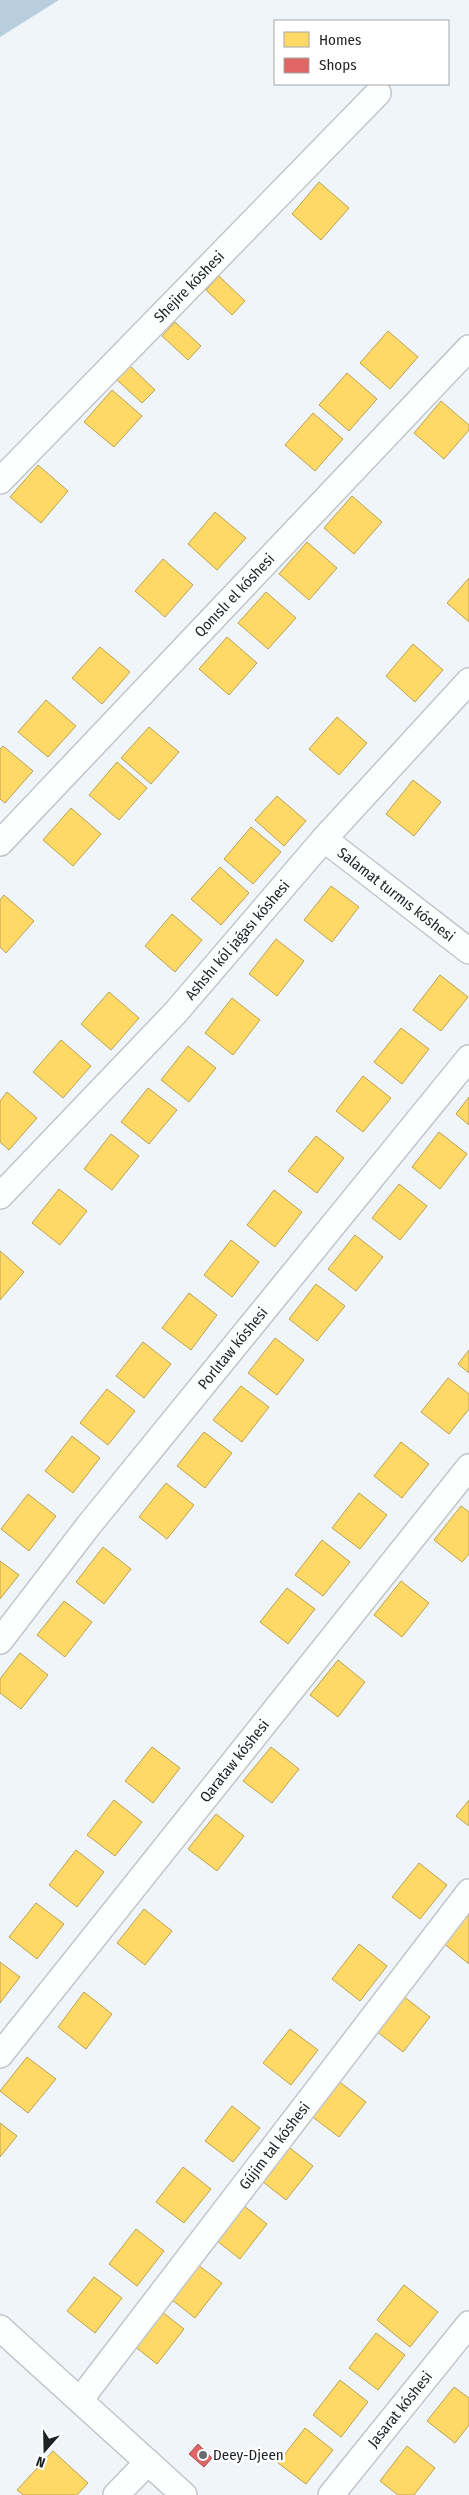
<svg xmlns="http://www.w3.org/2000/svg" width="469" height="2495" font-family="'Fira Sans Condensed',sans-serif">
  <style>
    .water { fill: #b9cedd }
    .homes { fill: #ffd966; stroke: #bca252 }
    .shops { fill: #e06666; stroke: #a65252 }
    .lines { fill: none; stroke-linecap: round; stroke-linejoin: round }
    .minor-casing { stroke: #c1c6ca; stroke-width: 28 }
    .minor { stroke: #fdfefe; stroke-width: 25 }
    .poi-dot { fill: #686c70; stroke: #fff; stroke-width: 2 }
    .labels { text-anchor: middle; stroke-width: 5; stroke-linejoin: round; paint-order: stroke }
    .street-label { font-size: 15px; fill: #1e2225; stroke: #fff }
    .poi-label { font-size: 15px; fill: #1e2225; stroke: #fff; text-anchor: start }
  </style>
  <rect width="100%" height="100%" fill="#f0f5fa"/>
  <polygon class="water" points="0,0 59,0 0,37"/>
  <g class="homes">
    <polygon points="319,182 349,208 321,240 292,214"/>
    <polygon points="219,276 245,301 232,315 206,290"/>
    <polygon points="175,322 201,346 188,360 162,336"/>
    <polygon points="388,331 418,357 390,389 360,363"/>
    <polygon points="129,365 155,390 142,403 116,379"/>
    <polygon points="347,373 377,399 349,431 319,405"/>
    <polygon points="112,390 142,416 114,447 84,422"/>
    <polygon points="441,401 469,425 469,430 444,459 414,433"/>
    <polygon points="313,413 343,439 315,471 285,445"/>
    <polygon points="38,465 68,491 41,523 10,497"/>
    <polygon points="352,496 382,522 354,554 324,528"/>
    <polygon points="215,512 246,538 217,570 188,544"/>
    <polygon points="307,542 337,568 309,600 279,574"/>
    <polygon points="163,559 193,585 165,617 135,591"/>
    <polygon points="469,578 469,622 447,603"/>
    <polygon points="266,592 296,618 268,649 238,623"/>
    <polygon points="227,637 257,663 229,695 199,669"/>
    <polygon points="413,644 443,670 415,702 386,676"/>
    <polygon points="100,647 130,672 102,704 72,678"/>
    <polygon points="46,700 76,726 48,757 18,732"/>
    <polygon points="337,717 367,743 339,775 309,749"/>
    <polygon points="149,727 179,752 151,784 121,758"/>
    <polygon points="3,746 33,771 5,803 0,799 0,749"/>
    <polygon points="117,762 147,788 119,820 89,795"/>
    <polygon points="413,780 441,802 414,836 386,814"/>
    <polygon points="277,796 306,821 284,846 255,820"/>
    <polygon points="71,808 101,834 73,866 43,840"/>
    <polygon points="251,827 281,852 253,884 224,859"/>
    <polygon points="220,867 249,893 221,925 191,899"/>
    <polygon points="331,886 359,907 332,942 304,920"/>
    <polygon points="4,895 34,921 6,953 0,947 0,900"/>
    <polygon points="172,914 202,940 175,972 145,946"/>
    <polygon points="276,939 304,961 277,996 249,974"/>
    <polygon points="440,975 468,997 441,1031 413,1010"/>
    <polygon points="109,992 139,1018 111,1050 81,1024"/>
    <polygon points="232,998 260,1020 233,1055 205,1033"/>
    <polygon points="401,1028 429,1049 402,1084 374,1062"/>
    <polygon points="61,1040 91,1066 63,1098 33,1072"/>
    <polygon points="188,1046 216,1068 189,1102 161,1080"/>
    <polygon points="363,1076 391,1098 363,1132 336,1111"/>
    <polygon points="148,1088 177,1110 149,1144 121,1122"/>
    <polygon points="7,1092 37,1118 9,1150 0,1142 0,1101"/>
    <polygon points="469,1097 469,1125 456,1114"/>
    <polygon points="439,1132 467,1154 440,1189 412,1167"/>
    <polygon points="111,1134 139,1156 112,1190 84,1169"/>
    <polygon points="316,1136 344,1158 317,1193 288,1171"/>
    <polygon points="399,1184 427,1206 400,1240 372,1218"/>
    <polygon points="59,1189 87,1211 60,1245 32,1223"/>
    <polygon points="274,1190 302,1212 275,1247 247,1225"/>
    <polygon points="355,1235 383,1257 356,1291 328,1269"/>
    <polygon points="231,1240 259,1262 232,1297 204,1275"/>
    <polygon points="0,1251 24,1272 0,1300"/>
    <polygon points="316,1284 345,1306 317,1341 289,1319"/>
    <polygon points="189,1293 217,1315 191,1350 162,1328"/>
    <polygon points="275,1338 304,1360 277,1395 248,1373"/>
    <polygon points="143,1342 171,1364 144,1398 116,1376"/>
    <polygon points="469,1350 469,1373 458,1364"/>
    <polygon points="448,1378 469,1394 469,1409 449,1434 421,1412"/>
    <polygon points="241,1386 269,1407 242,1442 213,1420"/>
    <polygon points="107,1389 135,1411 108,1445 80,1423"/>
    <polygon points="204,1432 232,1453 205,1488 177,1466"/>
    <polygon points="72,1436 100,1458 73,1493 45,1471"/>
    <polygon points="401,1442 429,1464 402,1498 374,1476"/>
    <polygon points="166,1483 194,1505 167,1539 139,1517"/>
    <polygon points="359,1493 387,1515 360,1549 332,1528"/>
    <polygon points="28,1494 56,1516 29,1551 1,1529"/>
    <polygon points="461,1506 469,1512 469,1554 462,1562 434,1540"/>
    <polygon points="322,1540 350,1562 323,1596 295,1575"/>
    <polygon points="103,1547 131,1569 104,1604 76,1582"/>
    <polygon points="0,1561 19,1575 0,1599"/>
    <polygon points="401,1581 429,1603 402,1637 374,1615"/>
    <polygon points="287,1588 315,1609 288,1644 260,1622"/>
    <polygon points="64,1601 92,1622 65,1657 37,1635"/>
    <polygon points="20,1653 48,1675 21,1709 0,1693 0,1679"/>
    <polygon points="338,1660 365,1682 338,1717 310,1695"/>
    <polygon points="152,1747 180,1768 153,1803 125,1781"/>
    <polygon points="271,1747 299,1769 272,1803 243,1781"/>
    <polygon points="114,1800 142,1822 115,1856 87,1835"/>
    <polygon points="469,1800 469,1826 456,1816"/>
    <polygon points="216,1814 244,1836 217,1871 188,1849"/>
    <polygon points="76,1850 104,1872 77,1907 49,1885"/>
    <polygon points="419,1863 447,1885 420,1919 392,1897"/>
    <polygon points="36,1903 64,1924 37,1959 9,1937"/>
    <polygon points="469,1908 469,1964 442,1942"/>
    <polygon points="144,1909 172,1931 145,1965 117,1943"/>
    <polygon points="359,1944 387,1966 360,2001 332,1979"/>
    <polygon points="0,1962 20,1977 0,2003"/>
    <polygon points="84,1992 112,2014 86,2049 58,2027"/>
    <polygon points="402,1995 430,2017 403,2052 375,2030"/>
    <polygon points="290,2029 318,2050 291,2085 263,2063"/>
    <polygon points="27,2057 56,2079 28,2113 0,2091"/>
    <polygon points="337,2080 366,2102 339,2137 310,2115"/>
    <polygon points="232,2106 260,2128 233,2162 205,2141"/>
    <polygon points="0,2123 17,2136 0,2157"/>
    <polygon points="285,2144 313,2166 286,2200 258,2178"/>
    <polygon points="183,2167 211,2189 184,2223 156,2202"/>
    <polygon points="239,2202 267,2224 240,2259 212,2237"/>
    <polygon points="136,2229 164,2251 137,2286 109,2264"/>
    <polygon points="194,2262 222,2283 195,2318 167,2296"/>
    <polygon points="94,2277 122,2298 95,2333 67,2311"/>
    <polygon points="404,2285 438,2312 410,2347 377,2320"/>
    <polygon points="156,2307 184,2329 157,2364 129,2342"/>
    <polygon points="376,2333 405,2355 378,2390 349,2368"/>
    <polygon points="340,2380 368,2402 341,2437 313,2415"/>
    <polygon points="454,2387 469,2398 469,2425 455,2443 427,2421"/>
    <polygon points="305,2428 333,2450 306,2484 278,2463"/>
    <polygon points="407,2446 435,2468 414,2495 398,2495 380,2481"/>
    <polygon points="53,2451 88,2483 77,2495 23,2495 17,2490"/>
  </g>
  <polygon class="shops" points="198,2444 212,2458 204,2467 189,2454"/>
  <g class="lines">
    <g class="minor-casing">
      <g id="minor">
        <path id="s1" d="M0,481L378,93"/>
        <path id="s2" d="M324,839L469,951"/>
        <path id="s3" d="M0,843L469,348"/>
        <path id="s4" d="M0,1196L176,1012L324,839L469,681"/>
        <path id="s5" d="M0,1641L89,1525L469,1058"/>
        <path id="s6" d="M0,2055L469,1467"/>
        <polyline points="0,2328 184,2495"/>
        <path id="s7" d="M80,2400L469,1892"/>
        <polyline points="116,2495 148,2462"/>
        <path id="s8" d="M331,2495L469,2324"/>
      </g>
    </g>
    <use href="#minor" class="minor"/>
  </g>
  <circle class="poi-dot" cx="203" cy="2455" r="5"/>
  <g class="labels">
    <g class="street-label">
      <text dy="5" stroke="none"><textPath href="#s1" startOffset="271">Shejire kóshesi</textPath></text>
      <text dy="5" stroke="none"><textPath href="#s3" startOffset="341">Qonıslı el kóshesi</textPath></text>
      <text dy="5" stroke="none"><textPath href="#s2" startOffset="91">Salamat turmıs kóshesi</textPath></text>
      <text dy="5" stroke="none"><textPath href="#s4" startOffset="349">Ashshı kól jaǵası kóshesi</textPath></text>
      <text dy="5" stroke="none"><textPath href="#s5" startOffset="374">Porlıtaw kóshesi</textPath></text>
      <text dy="5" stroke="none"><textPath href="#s6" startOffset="376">Qarataw kóshesi</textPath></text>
      <text dy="5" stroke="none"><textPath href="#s7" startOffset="320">Gújim tal kóshesi</textPath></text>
      <text dy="5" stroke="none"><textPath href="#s8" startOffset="110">Jasarat kóshesi</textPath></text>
    </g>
    <g class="poi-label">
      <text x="213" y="2460">Deey-Djeen</text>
    </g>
  </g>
  <rect x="274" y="20" width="175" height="65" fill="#ffffff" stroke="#a5a7a8"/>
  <rect x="284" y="32" width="25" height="15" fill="#ffd966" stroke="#a5a7a8"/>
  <text x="319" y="45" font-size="15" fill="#1e2225">Homes</text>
  <rect x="284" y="58" width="25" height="15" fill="#e06666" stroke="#a5a7a8"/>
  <text x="319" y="70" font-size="15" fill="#1e2225">Shops</text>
  <g transform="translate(45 2450) rotate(200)" stroke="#ffffff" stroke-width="4" paint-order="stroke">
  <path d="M0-4L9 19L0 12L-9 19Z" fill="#1e2225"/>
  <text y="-8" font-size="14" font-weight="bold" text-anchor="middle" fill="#1e2225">N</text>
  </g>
</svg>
